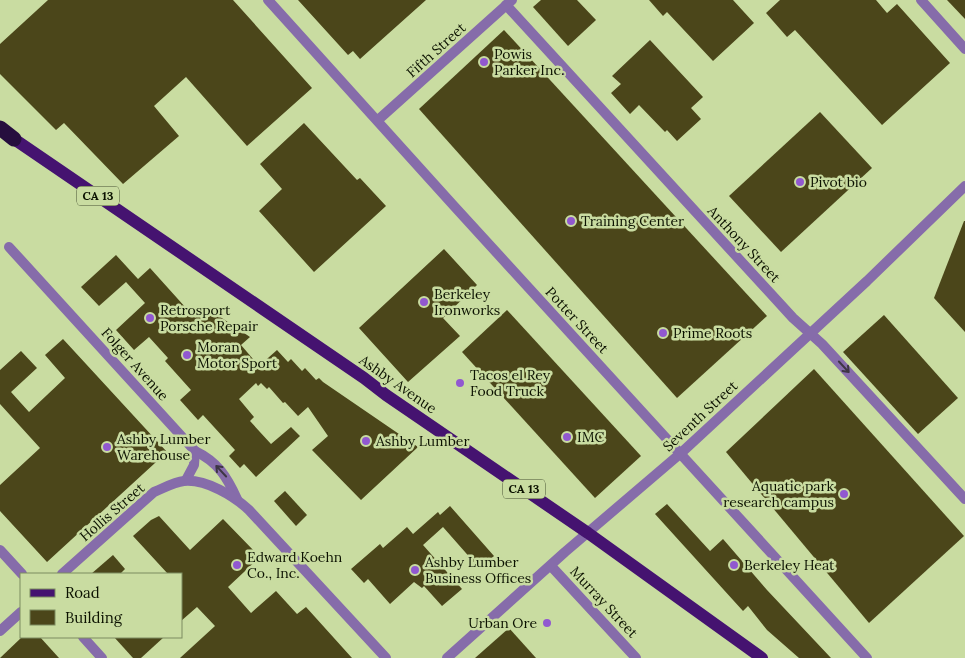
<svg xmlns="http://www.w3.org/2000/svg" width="965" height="658" font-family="Lora,serif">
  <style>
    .building { fill: #4b461a }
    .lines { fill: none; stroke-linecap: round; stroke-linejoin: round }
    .minor { stroke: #866caa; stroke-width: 10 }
    .tertiary { stroke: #866caa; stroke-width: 10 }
    .primary { stroke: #451370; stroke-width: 12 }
    .motorway { stroke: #260e3e; stroke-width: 15 }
    .oneway { stroke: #3d3644 }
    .poi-dot { fill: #9158d0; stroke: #c9dca1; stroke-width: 2 }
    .labels { text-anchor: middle; stroke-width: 5; stroke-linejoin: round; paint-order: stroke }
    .shield { fill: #c9dca1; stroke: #454f30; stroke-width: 1 }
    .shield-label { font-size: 12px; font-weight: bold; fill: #0c1200 }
    .street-label { font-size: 14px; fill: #0c1200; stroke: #c9dca1 }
    .poi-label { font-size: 14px; fill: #0c1200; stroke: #c9dca1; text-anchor: start }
  </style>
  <rect width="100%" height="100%" fill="#c9dca1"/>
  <g class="building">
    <polygon points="48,0 233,0 312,88 247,146 186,77 154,106 179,136 123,184 64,123 56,130 0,74 0,44"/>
    <polygon points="298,0 426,0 360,59 353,51 348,55"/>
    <polygon points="541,0 577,0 596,20 568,46 533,7"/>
    <polygon points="649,0 733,0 754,23 713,61 667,12 663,16"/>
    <polygon points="780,0 876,0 887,13 897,4 950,63 882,125 795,30 787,37 766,13"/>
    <polygon points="947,0 965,0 965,19"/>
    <polygon points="504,30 767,316 677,398 419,109"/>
    <polygon points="650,40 703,97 691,108 701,119 677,141 667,130 665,132 639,105 630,114 611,93 621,84 612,76"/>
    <polygon points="820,112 872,168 781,252 729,196"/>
    <polygon points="304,123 357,180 360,178 386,206 314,272 259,211 282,189 260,164"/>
    <polygon points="964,221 965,221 965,332 934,298"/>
    <polygon points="444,249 477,285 443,318 460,336 408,382 359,328"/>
    <polygon points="116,255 138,279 150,268 195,318 207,308 250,337 241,345 259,366 277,350 288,362 291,359 302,371 305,368 316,380 319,378 323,382 418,447 361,500 312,450 328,436 308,407 298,416 285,402 283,403 269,387 267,389 261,383 258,386 256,383 239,399 254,417 250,421 271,444 291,427 300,436 256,477 244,464 240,468 229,456 235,450 203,415 198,420 180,400 191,390 165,361 168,358 149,337 134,350 116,330 145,303 126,282 99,306 81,287"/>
    <polygon points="507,310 641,456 595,498 462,352"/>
    <polygon points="884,315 958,398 918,434 843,352"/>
    <polygon points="63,339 167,452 47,562 0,511 0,485 40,448 0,404 0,370 21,351 37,368 11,392 29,412 65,378 45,355"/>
    <polygon points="814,369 964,536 869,623 726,452"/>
    <polygon points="285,491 307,515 296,526 274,501"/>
    <polygon points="667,504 710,551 723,539 767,590 831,658 799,658 767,630 748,606 743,611 655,514"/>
    <polygon points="450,506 494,556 480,569 443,527 423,545 462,589 442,606 424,586 422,588 414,582 390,604 368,579 364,583 351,569 380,544 383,548 407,527 413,534 438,512 440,515"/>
    <polygon points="159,516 190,550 223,519 260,557 228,587 251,613 276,591 297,614 306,607 352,658 180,658 215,626 197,607 181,621 181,574 168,574 133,536 151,520"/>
    <polygon points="113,555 125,569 120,574 91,574"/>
    <polygon points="509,628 536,658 475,658"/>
    <polygon points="22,637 40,637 59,658 0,658"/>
    <polygon points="114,637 164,637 141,658 133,658"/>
  </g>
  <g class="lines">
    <g class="minor">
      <polyline points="268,0 454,206 867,658"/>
      <polyline points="921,0 965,49"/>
      <polyline points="506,5 793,318 822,344 965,499"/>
      <polyline points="378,120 512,0"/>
      <path d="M9,247L195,451C218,462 227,477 237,499"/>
      <polyline points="186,480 194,465 195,451"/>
      <polyline points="0,550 22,574"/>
      <polyline points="551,566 636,658"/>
      <polyline points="83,637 102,658"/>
    </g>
    <g class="tertiary">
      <path d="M62,574L154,492C164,488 174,482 184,481C206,479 234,496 249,510L386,658"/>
      <polyline points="0,631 21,612"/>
      <polyline points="447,658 565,552 681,453 867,281 965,186"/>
    </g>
    <polyline class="primary" points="14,139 364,378 386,395 588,533 762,658"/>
    <polyline class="motorway" points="0,128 14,139"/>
  </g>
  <defs><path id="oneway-shaft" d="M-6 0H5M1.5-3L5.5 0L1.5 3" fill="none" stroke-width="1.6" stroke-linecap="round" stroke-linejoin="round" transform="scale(1.25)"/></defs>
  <g class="oneway">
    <use href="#oneway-shaft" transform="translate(844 367) rotate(47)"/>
    <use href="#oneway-shaft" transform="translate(221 471) rotate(-133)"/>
  </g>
  <g class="poi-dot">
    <circle cx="484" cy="62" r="5"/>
    <circle cx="800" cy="182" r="5"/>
    <circle cx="571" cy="221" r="5"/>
    <circle cx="424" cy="302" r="5"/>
    <circle cx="150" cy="318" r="5"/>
    <circle cx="663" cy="333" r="5"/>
    <circle cx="187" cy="355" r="5"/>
    <circle cx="460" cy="383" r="5"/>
    <circle cx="567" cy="437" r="5"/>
    <circle cx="366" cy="441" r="5"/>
    <circle cx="107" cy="447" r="5"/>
    <circle cx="844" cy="494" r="5"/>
    <circle cx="237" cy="565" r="5"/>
    <circle cx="734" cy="565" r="5"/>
    <circle cx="415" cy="570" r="5"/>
    <circle cx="547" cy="623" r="5"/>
  </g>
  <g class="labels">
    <g class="shield">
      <rect x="77" y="186.5" width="42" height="19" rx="4"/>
      <rect x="503" y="479.5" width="42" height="19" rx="4"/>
    </g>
    <g class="shield-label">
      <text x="98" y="200">CA 13</text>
      <text x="524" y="493">CA 13</text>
    </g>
    <g class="street-label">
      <text transform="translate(436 50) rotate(-42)" y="5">Fifth Street</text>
      <text transform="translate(744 244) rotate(47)" y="5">Anthony Street</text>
      <text transform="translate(577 320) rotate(47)" y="5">Potter Street</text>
      <text transform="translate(135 364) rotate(48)" y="5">Folger Avenue</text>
      <text transform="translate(398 384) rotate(35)" y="5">Ashby Avenue</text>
      <text transform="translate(700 416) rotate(-43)" y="5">Seventh Street</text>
      <text transform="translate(112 512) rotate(-41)" y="5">Hollis Street</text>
      <text transform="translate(604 602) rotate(47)" y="5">Murray Street</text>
    </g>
    <g class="poi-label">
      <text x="494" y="59">Powis<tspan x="494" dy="16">Parker Inc.</tspan></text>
      <text x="810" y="187">Pivot bio</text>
      <text x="581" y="226">Training Center</text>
      <text x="434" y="299">Berkeley<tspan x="434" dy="16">Ironworks</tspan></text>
      <text x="160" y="315">Retrosport<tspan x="160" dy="16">Porsche Repair</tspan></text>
      <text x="673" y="338">Prime Roots</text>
      <text x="197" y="352">Moran<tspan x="197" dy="16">Motor Sport</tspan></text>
      <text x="470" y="380">Tacos el Rey<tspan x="470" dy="16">Food Truck</tspan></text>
      <text x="577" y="442">IMC</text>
      <text x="117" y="444">Ashby Lumber<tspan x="117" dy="16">Warehouse</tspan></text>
      <text x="376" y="446">Ashby Lumber</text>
      <text x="834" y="491" text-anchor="end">Aquatic park<tspan x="834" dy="16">research campus</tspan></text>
      <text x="247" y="562">Edward Koehn<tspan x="247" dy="16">Co., Inc.</tspan></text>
      <text x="425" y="567">Ashby Lumber<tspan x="425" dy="16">Business Offices</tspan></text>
      <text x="744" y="570">Berkeley Heat</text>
      <text x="537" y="628" text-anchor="end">Urban Ore</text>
    </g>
  </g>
  <rect x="20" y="573" width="162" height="65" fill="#c9dca1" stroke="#7d8b61"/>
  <rect x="30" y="589" width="25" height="8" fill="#451370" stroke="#7d8b61"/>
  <text x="65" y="598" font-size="15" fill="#0c1200">Road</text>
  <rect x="30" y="610" width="25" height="15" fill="#4b461a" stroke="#7d8b61"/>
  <text x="65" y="623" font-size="15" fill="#0c1200">Building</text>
</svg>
